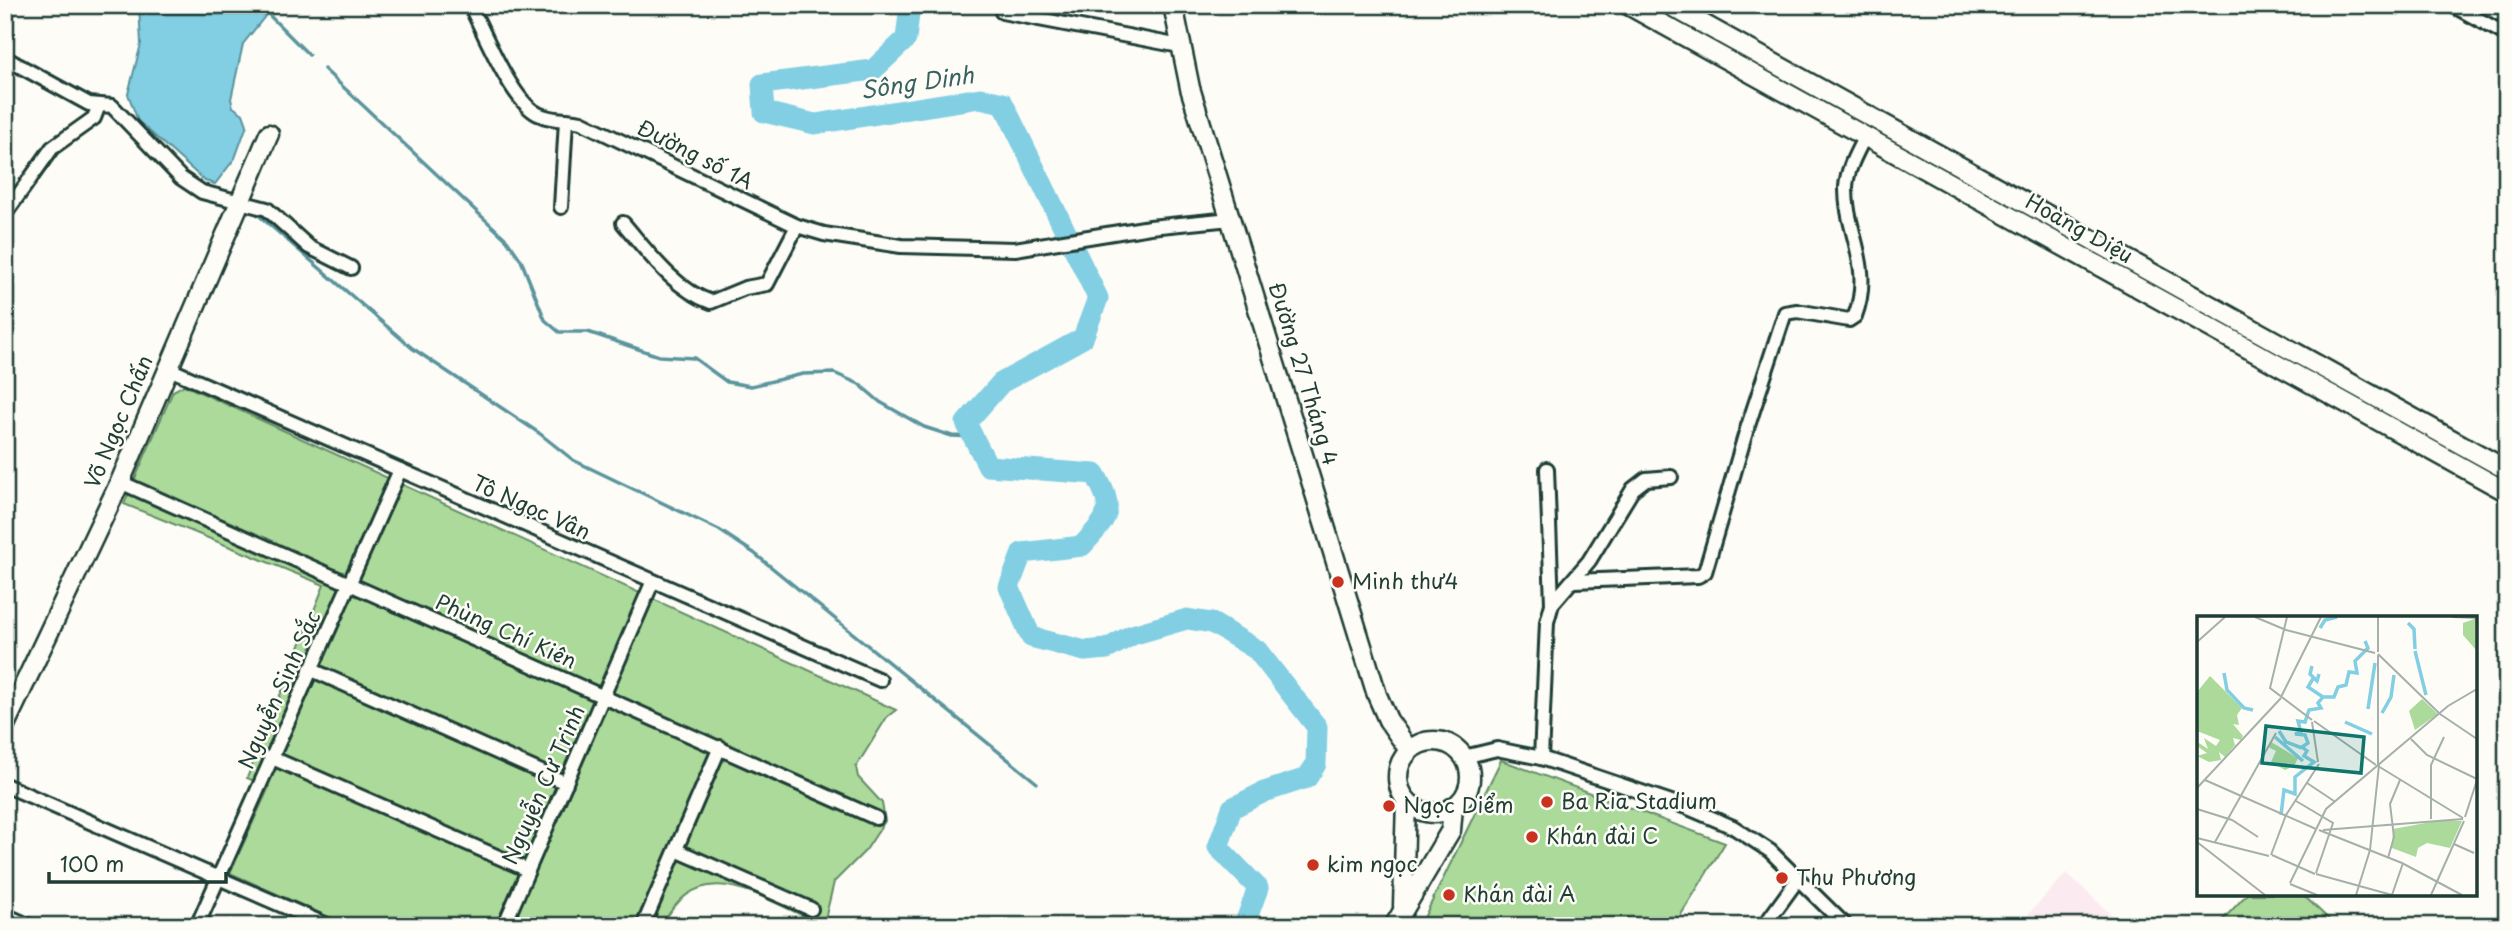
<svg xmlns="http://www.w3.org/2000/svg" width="2512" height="931" font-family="'Playpen Sans',sans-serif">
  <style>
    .built { fill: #fbeaef }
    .green { fill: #abda9a; stroke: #658c67; stroke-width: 2 }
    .water { fill: #82cee2; stroke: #5a949c; stroke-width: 2 }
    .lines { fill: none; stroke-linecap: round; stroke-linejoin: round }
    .stream { stroke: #5a949c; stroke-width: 3.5 }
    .river { stroke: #82cee2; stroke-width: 21 }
    .street-casing { stroke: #1f3d34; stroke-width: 18 }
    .secondary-casing { stroke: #1f3d34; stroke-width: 23 }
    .street { stroke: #fdfcf7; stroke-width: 12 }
    .secondary { stroke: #fdfcf7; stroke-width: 18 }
    .poi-dot { fill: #c8321e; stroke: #fdfcf7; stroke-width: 2.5 }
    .labels { text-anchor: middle; stroke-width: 5; stroke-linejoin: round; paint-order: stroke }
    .street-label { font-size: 21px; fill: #1f3d34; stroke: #fdfcf7 }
    .poi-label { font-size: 21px; fill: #1f3d34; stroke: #fdfcf7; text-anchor: start }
    .water-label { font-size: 23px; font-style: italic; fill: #386160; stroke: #fdfcf7 }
    .inset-river { fill: none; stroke: #82cee2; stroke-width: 3.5 }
    .inset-road { fill: none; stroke: #a4b0a9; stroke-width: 2 }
    .view { fill: #0f766e; fill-opacity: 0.15; stroke: #0f766e; stroke-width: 3.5 }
    .inset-edge { fill: none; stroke: #1f3d34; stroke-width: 3.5 }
  </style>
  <rect width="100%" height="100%" fill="#fdfcf7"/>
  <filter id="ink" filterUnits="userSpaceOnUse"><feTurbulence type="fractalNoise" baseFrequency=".0143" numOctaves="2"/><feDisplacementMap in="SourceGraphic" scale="14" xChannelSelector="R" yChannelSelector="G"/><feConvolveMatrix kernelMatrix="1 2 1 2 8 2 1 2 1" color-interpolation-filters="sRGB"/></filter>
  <g filter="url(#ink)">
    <polygon class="built" points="2067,873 2123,926 2017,926"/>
    <g class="green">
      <path d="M184,385L896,710L887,717L856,767L858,777L882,803L885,821L866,850L834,882L826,915L820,923C764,902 701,848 662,926H349L230,873L269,787L247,778L324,585L124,504L173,391Z"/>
      <polygon points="1501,760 1725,843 1674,926 1420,926"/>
      <polygon points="2247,894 2302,894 2336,926 2217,926"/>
    </g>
    <polygon class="water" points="139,5 274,5 243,44 231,99 233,107 243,114 247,125 235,158 215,184 205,181 138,121 128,94 141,44"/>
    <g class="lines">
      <g class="stream">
        <polyline points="259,5 309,55"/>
        <polyline points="324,69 507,240 521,260 545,320 559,332 588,332 659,356 694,358 727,382 751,386 803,374 834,373 859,384 880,402 924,427 952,436 973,437"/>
        <polyline points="256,213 412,348 539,433 573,460 719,530 754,553 1037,783"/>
      </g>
      <path class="river" d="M910,5L906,39L873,70L762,84L764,112L815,124L980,98L1003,103L1098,298L1083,338L1001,383L966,423L988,466L1095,474C1116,511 1109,516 1082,546L1022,553L1009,587L1031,637L1085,651L1107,649L1132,635L1187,619L1212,623L1257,650L1317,727L1316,764L1307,778L1264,792L1232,808L1218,847L1258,888L1244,926"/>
      <g class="street-casing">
        <g id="street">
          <path d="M470,5C484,32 512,102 538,114C552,121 566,119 581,122L797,226L824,234L901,246L1015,249L1150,227L1231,219"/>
          <polyline points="2452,5 2507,35"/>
          <polyline points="1002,12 1180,46"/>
          <polyline points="5,58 89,104 112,106 181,178 202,192 267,209 309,247 351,268"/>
          <polyline points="561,207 566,120"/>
          <polyline points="5,214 52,148 94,118 99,105"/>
          <path d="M623,223C648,252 674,289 711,302L745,288L767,284L797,226"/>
          <polyline points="167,368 880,680"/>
          <polyline points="1547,469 1552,604"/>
          <polyline points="120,482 876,818"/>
          <path d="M1574,581L1698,576L1705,572L1746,432L1785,313L1797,311L1849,320L1855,316C1874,265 1845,232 1846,187C1847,169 1857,152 1865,136"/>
          <polyline points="310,669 566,783"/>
          <polyline points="270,757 528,870"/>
          <polyline points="1464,757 1497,749 1541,758 1686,807 1733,827 1770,851 1846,926"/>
          <polyline points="1541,758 1547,622 1552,604 1589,561 1633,489 1646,479 1671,477"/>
          <polyline points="5,785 329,926"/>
          <polyline points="676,850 811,909"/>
          <polyline points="5,915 30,926"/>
          <polyline points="197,926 400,470"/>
          <polyline points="504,926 652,583"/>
          <polyline points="643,926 720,747"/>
          <polyline points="1764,926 1798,879"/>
        </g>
      </g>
      <g class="secondary-casing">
        <g id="secondary">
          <polyline points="1173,5 1190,88 1377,695 1388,720 1409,750"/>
          <polyline points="1628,5 2507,492"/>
          <polyline points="1669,5 2507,470"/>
          <polyline points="5,725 120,482 269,134"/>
          <circle cx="1434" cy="777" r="36"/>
          <polyline points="1403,906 1406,800"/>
          <polyline points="1394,926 1451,830 1453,807"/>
        </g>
      </g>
      <use href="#street" class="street"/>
      <use href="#secondary" class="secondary"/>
    </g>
  </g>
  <g class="poi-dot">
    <circle cx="1338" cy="582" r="7"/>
    <circle cx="1547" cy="802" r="7"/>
    <circle cx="1389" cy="806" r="7"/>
    <circle cx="1532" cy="837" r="7"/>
    <circle cx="1313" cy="865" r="7"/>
    <circle cx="1782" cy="878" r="7"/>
    <circle cx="1449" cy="895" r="7"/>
  </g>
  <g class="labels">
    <g class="street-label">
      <text transform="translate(695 155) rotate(27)" y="7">Đường số 1A</text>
      <text transform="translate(2079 229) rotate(29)" y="7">Hoàng Diệu</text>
      <text transform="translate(1303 374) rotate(73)" y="7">Đường 27 Tháng 4</text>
      <text transform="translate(119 422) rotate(-67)" y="7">Võ Ngọc Chấn</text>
      <text transform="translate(531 508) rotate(24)" y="7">Tô Ngọc Vân</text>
      <text transform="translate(506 632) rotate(24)" y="7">Phùng Chí Kiên</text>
      <text transform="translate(280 690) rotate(-66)" y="7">Nguyễn Sinh Sắc</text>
      <text transform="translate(544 785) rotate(-66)" y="7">Nguyễn Cư Trinh</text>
    </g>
    <g class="poi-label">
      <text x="1352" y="589">Minh thư4</text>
      <text x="1561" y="809">Ba Ria Stadium</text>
      <text x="1403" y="813">Ngọc Diểm</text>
      <text x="1546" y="844">Khán đài C</text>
      <text x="1327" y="872">kim ngọc</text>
      <text x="1796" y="885">Thu Phương</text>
      <text x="1463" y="902">Khán đài A</text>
    </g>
    <g class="water-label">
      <text transform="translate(917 83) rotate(-8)" y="8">Sông Dinh</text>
    </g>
  </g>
  <g transform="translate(2197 616)">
    <rect width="280" height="280" fill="#fdfcf7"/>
    <path d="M280,2V35L266,19V7ZM13,60L45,92L40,99L42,109L36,108L46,120L44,124L36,122L38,129L28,141L22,136L24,144L12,146L0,140L10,137L0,130L2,127L11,133L7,122L19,130L23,124L0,115V76ZM225,83L241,98L218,114L212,95ZM74,126L101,142L97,150L88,154L74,146L79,135L71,131ZM245,204L265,205L253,232L230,227L221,232L219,241L195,232L196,213Z" fill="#abda9a"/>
    <path class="inset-river" d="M211,7L217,13L218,33M123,12L128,4L140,1M218,35L229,79M115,50L113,58L120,65L122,58M27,57L30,74L47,92L56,94M117,61L111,71L126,81M171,93L178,47M185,97L194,81L197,59M148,106L175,118M82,115L89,126L105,132M78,121L106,145M84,199L87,174L98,178V161L117,146L107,140L110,135L105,131L111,127L108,119L98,118L104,116L101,105L108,106L112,94L124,92L121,87L126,81H137L141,71L149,69L152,56L160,57L158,45L171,32L168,25"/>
    <path class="inset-road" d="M58,1L89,14L178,37M90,1L73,72L115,104M181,1V36M255,1L279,2M0,26L28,1M181,38L243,98M181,39V150M84,81L124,1M243,98L280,123M117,105L179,149M115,106L121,146M214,123L230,139L280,163M181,150L266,202M8,164L119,213M110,167L137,185M0,172L84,82M99,185L136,207L119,257M0,193L35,204L61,221M268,201L280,164M234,203V149L247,121M122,214L205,247L265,279M126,214L266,203M0,222L72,240M0,226L68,279M18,226L79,117M257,228L277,237M74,239L89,199L122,148M75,239L118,258M191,242L197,221L193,188L203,164M119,258L195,279M93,267L129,193L251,90L280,73M93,268L120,279M159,279L173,234L182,149M195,279L206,247M234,279L267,205"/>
    <path class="view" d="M69,110L167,121L164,157L65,147Z"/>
    <rect width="280" height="280" class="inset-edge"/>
  </g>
  <rect width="2512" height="931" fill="none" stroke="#fdfcf7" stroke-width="28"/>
  <rect x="14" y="14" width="2484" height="903" fill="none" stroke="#1f3d34" stroke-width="2.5" filter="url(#ink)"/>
  <path d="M49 872v10h177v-10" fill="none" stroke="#1f3d34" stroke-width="3.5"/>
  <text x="60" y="872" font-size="21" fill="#1f3d34" stroke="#fdfcf7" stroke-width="5" paint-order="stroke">100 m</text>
</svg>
